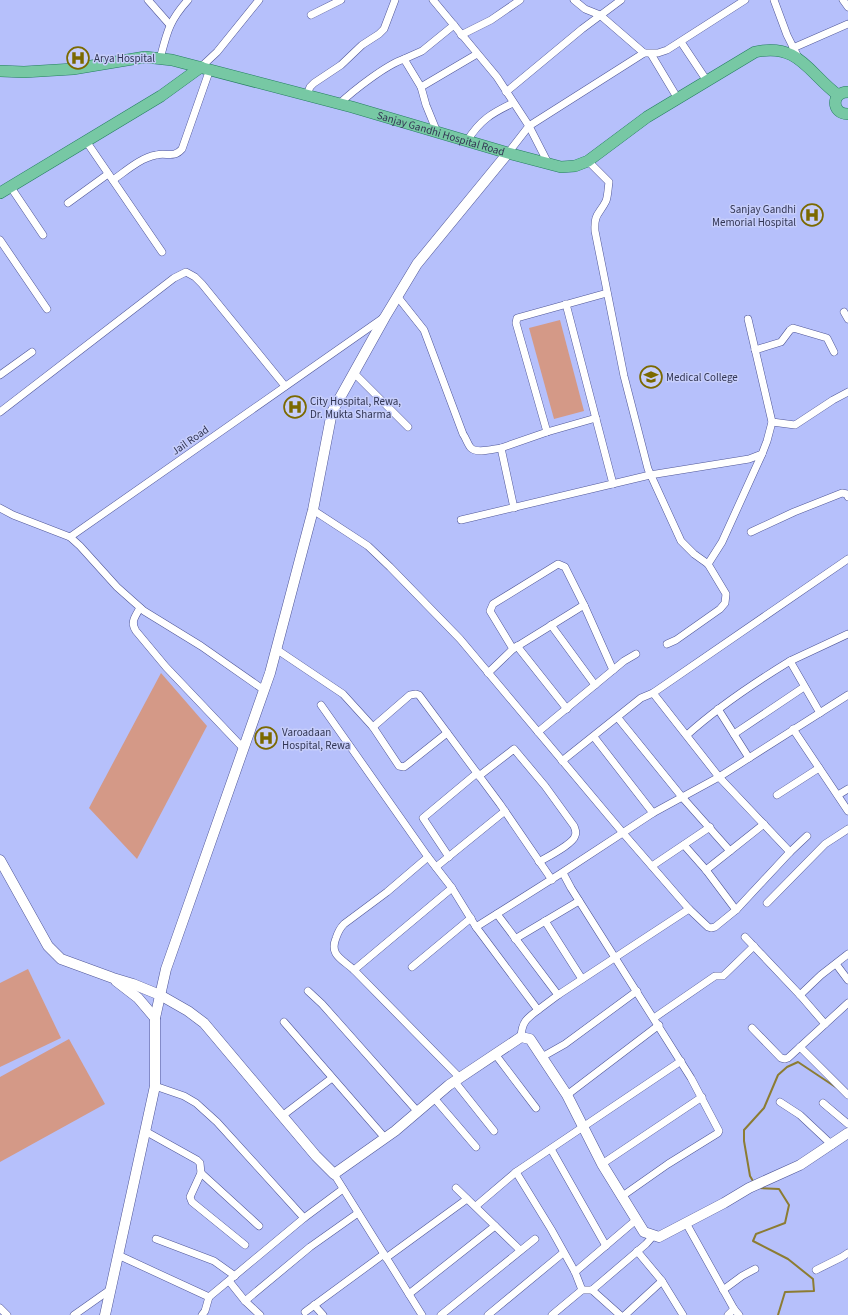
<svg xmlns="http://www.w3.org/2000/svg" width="848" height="1315" font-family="'Source Sans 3',sans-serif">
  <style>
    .green { fill: #d49987 }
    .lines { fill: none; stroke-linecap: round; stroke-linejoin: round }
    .stream { stroke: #8c7c32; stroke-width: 2 }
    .street-casing { stroke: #505798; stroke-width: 8 }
    .secondary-casing { stroke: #505798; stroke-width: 11 }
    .primary-casing { stroke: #247d60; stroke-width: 12 }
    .street { stroke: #fff; stroke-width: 7 }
    .secondary { stroke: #fff; stroke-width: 10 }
    .primary { stroke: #77c8a4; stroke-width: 11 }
    .labels { text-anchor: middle; stroke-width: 3; stroke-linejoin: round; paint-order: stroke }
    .poi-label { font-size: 11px; fill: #323654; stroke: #c7cefb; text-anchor: start }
    .street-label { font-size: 11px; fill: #323654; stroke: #c7cefb }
  </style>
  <rect width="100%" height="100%" fill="#b6c0fb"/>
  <g class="green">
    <polygon points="560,320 584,411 554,419 529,328"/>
    <polygon points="161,673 207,726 137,859 89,808"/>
    <polygon points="28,969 61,1038 0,1067 0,983"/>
    <polygon points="69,1039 105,1104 0,1162 0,1077"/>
  </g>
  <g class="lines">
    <g class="stream">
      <polyline points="753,1181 750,1176 744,1141 744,1130 764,1108 778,1075 787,1067 798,1062 837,1088"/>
      <polyline points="758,1188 779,1189 789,1205 785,1223 756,1234 753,1241 788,1259 813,1279 814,1291 785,1292 778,1315"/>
    </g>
    <g class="street-casing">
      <g id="street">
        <polyline points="148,0 170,25"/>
        <polyline points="433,0 497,77 529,126 548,163"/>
        <polyline points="574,0 585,9 600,15 644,53"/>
        <polyline points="774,0 787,35 799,59"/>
        <polyline points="843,0 848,7"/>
        <polyline points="311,15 341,0"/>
        <polyline points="461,35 491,20 520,0"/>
        <polyline points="681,42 707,81"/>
        <polyline points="793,48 848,24"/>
        <polyline points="651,54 678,99"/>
        <path d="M160,59C167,32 169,21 188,0"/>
        <polyline points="201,67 217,52 259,0"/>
        <polyline points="421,87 477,54"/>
        <polyline points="506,92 582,29 621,0"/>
        <polyline points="307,95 310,87 314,83 341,65 362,45 379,34 384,29 395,0"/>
        <path d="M339,104C354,90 386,65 404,59"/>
        <polyline points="437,132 426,105 421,87 404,59 422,51 454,25"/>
        <polyline points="86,141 162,252"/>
        <path d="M467,141C480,120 492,113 513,103"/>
        <polyline points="508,153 529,126 644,53 658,53 667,50 745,0"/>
        <path d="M588,161L609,182C608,188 608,196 606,201C599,215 594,213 595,231L624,376L648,469L681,541L694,554L708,564L726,594L725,603L720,609L676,640L667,644"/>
        <path d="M113,180C126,171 140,158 156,155C167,152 173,159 182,149L210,69"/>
        <polyline points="10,186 43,235"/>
        <polyline points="68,203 108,174"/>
        <polyline points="0,240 47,309"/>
        <path d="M397,296L424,330L463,434C466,438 468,445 471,448C477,454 493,449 501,448"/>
        <polyline points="566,304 613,484"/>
        <polyline points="844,312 848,319"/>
        <polyline points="755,350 781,342 790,330 793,328 827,338 834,352"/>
        <polyline points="354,373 408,427"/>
        <polyline points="0,375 32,352"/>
        <polyline points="0,412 174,278 186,272 195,277 202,284 285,386"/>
        <polyline points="772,422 795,425 833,400 848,392"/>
        <polyline points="547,432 516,323 517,318 607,293"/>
        <polyline points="0,508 13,515 70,537 383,318"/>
        <polyline points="514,508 501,448 547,432 596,418"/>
        <polyline points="313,510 368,546 390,567 460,639 623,833 689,909 708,927 711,928 715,927 736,910 790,852 807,836"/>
        <polyline points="461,520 650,475 749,459 762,454 767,441 772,422 748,319"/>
        <polyline points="751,532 794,512 842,493 847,494 848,497"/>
        <polyline points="70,537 80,546 117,587 144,611 201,646 264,690"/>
        <polyline points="708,564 722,542 762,454"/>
        <path d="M140,608C135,617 130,622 136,631L166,667L243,748"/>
        <polyline points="551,625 595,685"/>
        <polyline points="517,646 567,709"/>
        <polyline points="276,649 343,694 373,727 399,766 404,767 408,764 447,733"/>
        <polyline points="513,649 490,611 493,604 558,564 565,567 584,605"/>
        <polyline points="488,673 513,649 584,605 613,670"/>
        <polyline points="653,693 719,777 790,852"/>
        <polyline points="321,705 428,857 452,888 476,927 560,874 653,813 719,777 848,695"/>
        <polyline points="718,709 749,758"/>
        <polyline points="820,713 790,661 848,634"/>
        <polyline points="618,718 682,797 730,851"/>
        <polyline points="373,727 410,695 416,694 419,695 500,804 552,880"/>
        <polyline points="793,729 848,811"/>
        <polyline points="538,732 624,661 636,654"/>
        <polyline points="734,734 804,687"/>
        <path d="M687,735C718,707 754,683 790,661"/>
        <polyline points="594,737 653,813"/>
        <polyline points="562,761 641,698 653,693 848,559"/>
        <path d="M479,776L514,749L545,786L574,826C575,829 577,832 575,836C573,844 547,857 539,862"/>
        <polyline points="777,795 819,768"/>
        <polyline points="838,795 848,789"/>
        <polyline points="684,845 706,870 736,910"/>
        <path d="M428,857L387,892L344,924C340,928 338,932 336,938C329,955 342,959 354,970L460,1078"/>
        <polyline points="449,857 423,818 477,773"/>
        <polyline points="652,866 710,827"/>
        <polyline points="436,867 505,811"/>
        <polyline points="706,870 764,824"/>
        <polyline points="563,873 571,888 691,1078 719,1131 718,1133 668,1164 621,1197"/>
        <polyline points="767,903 825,844 848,829"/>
        <polyline points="497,914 558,995"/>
        <polyline points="545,921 582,979"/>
        <polyline points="476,927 538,1010 558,995 689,909"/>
        <polyline points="745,937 800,995 825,1024"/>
        <polyline points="515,939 579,901"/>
        <polyline points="836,964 848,980"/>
        <polyline points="412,967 471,918"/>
        <polyline points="354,970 452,888"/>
        <polyline points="308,991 322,1004 418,1112"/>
        <polyline points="800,995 821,975 848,954"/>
        <polyline points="654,1018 715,976 723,976 754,946"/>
        <polyline points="284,1022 385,1138"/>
        <polyline points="752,1028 781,1058 785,1059 788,1058 848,1003"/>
        <path d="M521,1037C522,1022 526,1019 538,1010"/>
        <polyline points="800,1047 848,1095"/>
        <polyline points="495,1054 536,1108"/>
        <polyline points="542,1057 565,1044 637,991"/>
        <polyline points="455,1082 494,1131"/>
        <polyline points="155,1086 184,1096 196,1103 217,1122 304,1218"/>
        <polyline points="567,1095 659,1025"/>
        <polyline points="434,1098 476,1147"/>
        <polyline points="780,1102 800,1115 832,1145"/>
        <polyline points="823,1103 848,1124"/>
        <polyline points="282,1116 332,1078"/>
        <polyline points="145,1131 197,1160 200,1163 201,1173 259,1226"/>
        <polyline points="551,1149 606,1246"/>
        <polyline points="602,1164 702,1097"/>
        <polyline points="516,1172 551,1229 575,1272 582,1290"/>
        <polyline points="201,1173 190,1197 192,1202 245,1245"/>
        <polyline points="334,1174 422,1315"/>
        <polyline points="456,1188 520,1250"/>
        <polyline points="476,1206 516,1172 681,1061"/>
        <polyline points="686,1223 734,1309 739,1315"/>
        <polyline points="156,1239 214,1261 235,1276"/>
        <polyline points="637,1251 662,1281 683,1315"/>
        <polyline points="118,1255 209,1297 304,1218 343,1189"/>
        <polyline points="386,1258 467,1199"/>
        <polyline points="816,1270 842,1257 848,1253"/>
        <polyline points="575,1272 636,1220"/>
        <polyline points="229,1281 245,1301 260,1315"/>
        <polyline points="592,1290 620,1315"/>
        <polyline points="723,1290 742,1276 755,1269"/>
        <polyline points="409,1294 495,1226"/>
        <polyline points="245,1301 310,1247 358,1213"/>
        <polyline points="314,1305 323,1315"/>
        <polyline points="0,1308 7,1315"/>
        <polyline points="305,1312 384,1254"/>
        <polyline points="74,1315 111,1289"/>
        <polyline points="202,1315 205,1311 209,1297"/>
        <polyline points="441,1315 535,1239"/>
        <polyline points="488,1315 563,1253"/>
        <polyline points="552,1315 582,1290 592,1290 646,1244 653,1236"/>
        <polyline points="625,1315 662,1281"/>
        <polyline points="728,1315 734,1309"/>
      </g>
    </g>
    <g class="secondary-casing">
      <g id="secondary">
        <polyline points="0,860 48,946 61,959 113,978 133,984 160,995 188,1011 204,1023 316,1156 334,1174 395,1131 449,1085 521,1037 530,1039 567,1095 602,1164 644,1232 659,1237 724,1203 749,1188 800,1165 848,1133"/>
        <polyline points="116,981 138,998 155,1018"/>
        <polyline points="105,1315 155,1086 155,1018 166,969 270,673 313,510 332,412 385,317 417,264 508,153"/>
      </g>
    </g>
    <g class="primary-casing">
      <g id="primary">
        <path id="s1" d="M0,71L24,72L73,69L145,57L172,60L352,107L508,153L561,167L575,166L588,161L647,117L755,52C799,42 809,74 838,95"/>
        <path d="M848,92C831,92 831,114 848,114"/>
        <polyline points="0,193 161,96 201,67"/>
      </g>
    </g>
    <use href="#street" class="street"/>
    <use href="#secondary" class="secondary"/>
    <use href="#primary" class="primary"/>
  </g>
  <defs>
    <g id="hospital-ring" transform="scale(1.15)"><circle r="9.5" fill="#c7cefb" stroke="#7b6900" stroke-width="1.5"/><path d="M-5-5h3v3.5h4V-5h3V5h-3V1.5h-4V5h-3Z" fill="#7b6900"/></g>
    <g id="university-ring" transform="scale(1.15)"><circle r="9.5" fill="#c7cefb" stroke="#7b6900" stroke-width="1.5"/><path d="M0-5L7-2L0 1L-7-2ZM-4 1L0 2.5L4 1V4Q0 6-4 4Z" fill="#7b6900"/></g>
  </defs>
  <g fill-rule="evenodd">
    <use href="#hospital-ring" x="78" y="58"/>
    <use href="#hospital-ring" x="812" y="215"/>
    <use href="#university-ring" x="651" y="377"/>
    <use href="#hospital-ring" x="295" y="407"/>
    <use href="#hospital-ring" x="266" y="738"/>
  </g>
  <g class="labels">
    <g class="poi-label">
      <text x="94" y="62">Arya Hospital</text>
      <text x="796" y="213" text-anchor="end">Sanjay Gandhi<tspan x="796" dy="13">Memorial Hospital</tspan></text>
      <text x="666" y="381">Medical College</text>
      <text x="310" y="405">City Hospital, Rewa,<tspan x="310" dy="13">Dr. Mukta Sharma</tspan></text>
      <text x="282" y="736">Varoadaan<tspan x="282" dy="13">Hospital, Rewa</tspan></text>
    </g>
    <g class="street-label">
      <text dy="4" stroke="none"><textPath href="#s1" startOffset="452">Sanjay Gandhi Hospital Road</textPath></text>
      <text transform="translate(190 440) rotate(-35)" y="4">Jail Road</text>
    </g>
  </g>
</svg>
